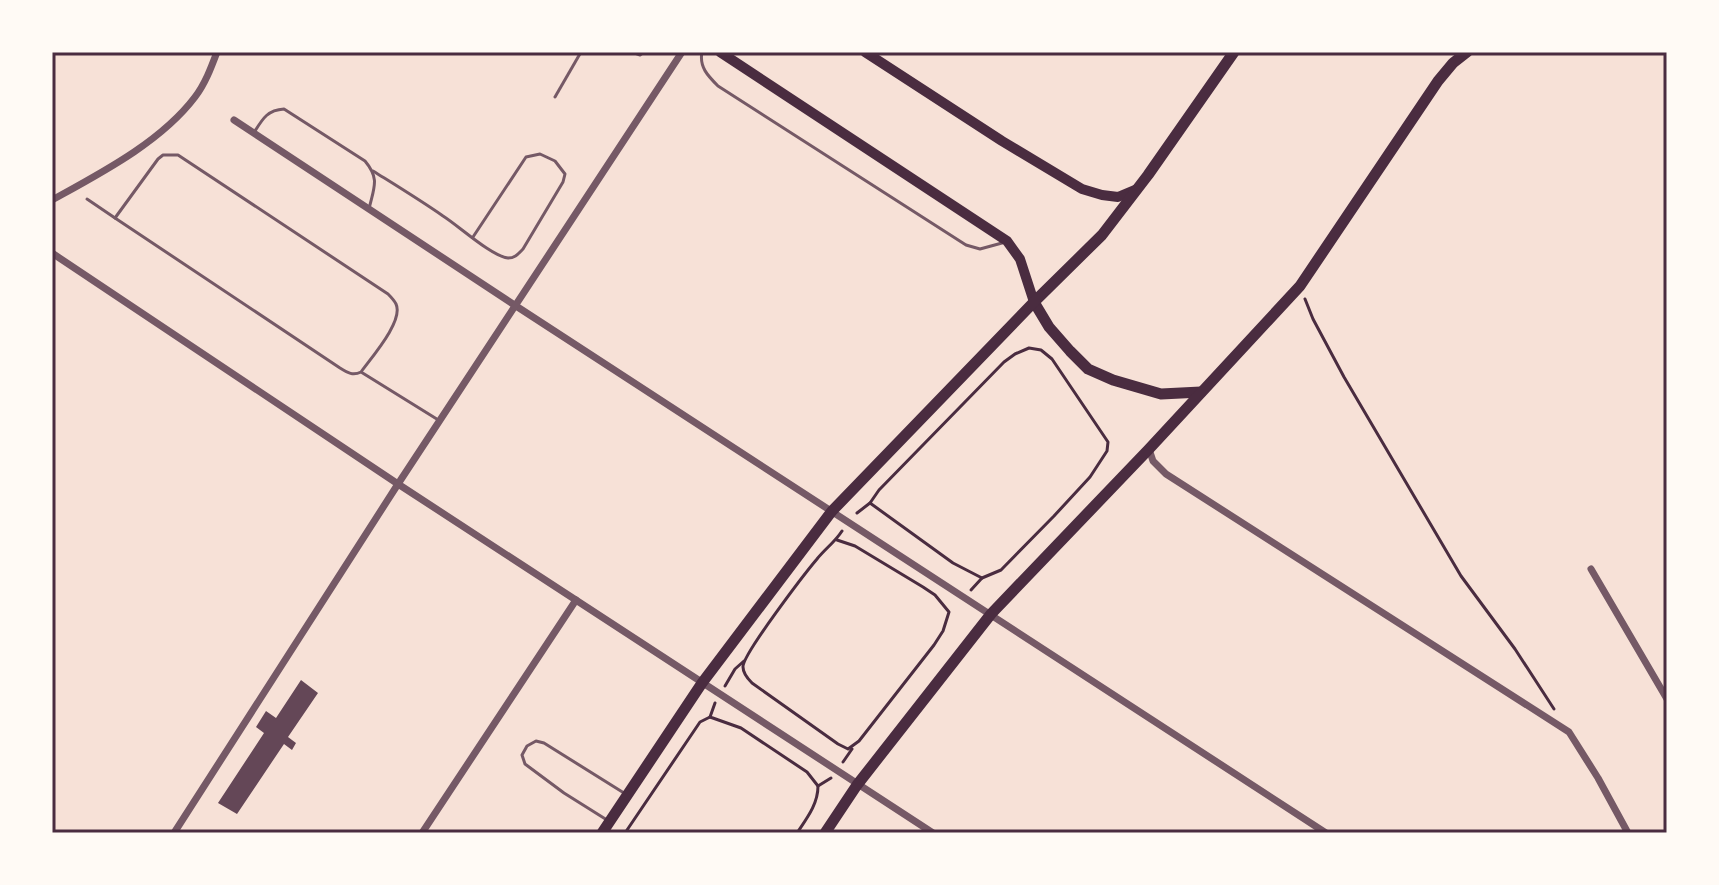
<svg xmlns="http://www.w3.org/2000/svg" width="1719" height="885" font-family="Montserrat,sans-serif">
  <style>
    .building { fill: #644757 }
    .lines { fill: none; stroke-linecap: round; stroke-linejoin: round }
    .path { stroke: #4a2c40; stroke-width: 3 }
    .service { stroke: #755966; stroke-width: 3 }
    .minor { stroke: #755966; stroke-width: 7 }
    .secondary { stroke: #4a2c40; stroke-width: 10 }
    .primary { stroke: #4a2c40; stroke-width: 11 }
    .neatline { fill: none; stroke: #4a2c40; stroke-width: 3 }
  </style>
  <rect width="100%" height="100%" fill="#f7e1d7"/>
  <polygon class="building" points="301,680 318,693 288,737 296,743 292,750 284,744 237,814 218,803 264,733 256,727 266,711 276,718"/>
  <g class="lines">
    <g class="path">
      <polyline points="1305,299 1313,319 1344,377 1461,576 1515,649 1554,709"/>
      <polygon points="1029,348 1041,350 1052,359 1108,442 1107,451 1090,477 1054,516 1001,570 982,578 953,563 870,503 879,490 1004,362 1015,354"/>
      <polyline points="857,513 870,503"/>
      <path d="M837,540L855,546L923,587L935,595L949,612L943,631L934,645L859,741L848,749L838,744L752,683C748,679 743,673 743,667C742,655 806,572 817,559C825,549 835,542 842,531"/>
      <polyline points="971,590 982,578"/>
      <polyline points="725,686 735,669 744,661"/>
      <polyline points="715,703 710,717 741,728 807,772 818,786"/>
      <polyline points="843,762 852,749"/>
      <polyline points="625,833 700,722 710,717"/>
      <path d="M797,833C807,818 818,804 818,786L831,778"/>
    </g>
    <g class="service">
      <polyline points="632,52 640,55 644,52"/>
      <path d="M702,52C699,67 708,76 718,86L966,245L980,249L1002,243"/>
      <polyline points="555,97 581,52"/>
      <path d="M255,131C263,118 268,110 284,109L365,161C380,179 374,187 369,209"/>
      <path d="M373,171C397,186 420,200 443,216C459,226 491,256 508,258C515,258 518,254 523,249L563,182L565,174L555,161L540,154L526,157L473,237"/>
      <polyline points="87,199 115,218"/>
      <path d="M361,372C353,376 348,373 340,368L115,218L158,159L163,155H178L388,294C390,296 395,302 396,304C404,321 371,358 361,372L440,421"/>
      <polyline points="607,820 564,793 525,764 522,755 527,746 536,741 544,743 624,793"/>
    </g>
    <g class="minor">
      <polyline points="234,120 516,306 1326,833"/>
      <path d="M52,200C101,173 161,142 195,97C205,84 211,68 217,52"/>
      <polyline points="52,253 398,484 933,833"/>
      <polyline points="1149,449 1153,461 1166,474 1569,732 1598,778 1628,833"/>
      <polyline points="1591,569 1667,699"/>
      <polyline points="174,833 398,484 682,52"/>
      <polyline points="422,833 576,600"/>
    </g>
    <g class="secondary">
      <polyline points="720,52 1007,241 1020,259 1034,302"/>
      <polyline points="865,52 1002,141 1082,189 1102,195 1118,197 1137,189"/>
    </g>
    <g class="primary">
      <polyline points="1034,302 1049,327 1070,351 1088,369 1113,380 1161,394 1201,392"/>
      <polyline points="602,833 702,683 832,511 1034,302 1102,235 1148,175 1234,52"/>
      <polyline points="825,833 857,785 991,614 1149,449 1300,286 1438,81 1453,63 1467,52"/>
    </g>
  </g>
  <rect width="1719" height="885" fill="none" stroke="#fffaf5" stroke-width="108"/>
  <rect x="54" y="54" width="1611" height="777" class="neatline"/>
</svg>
